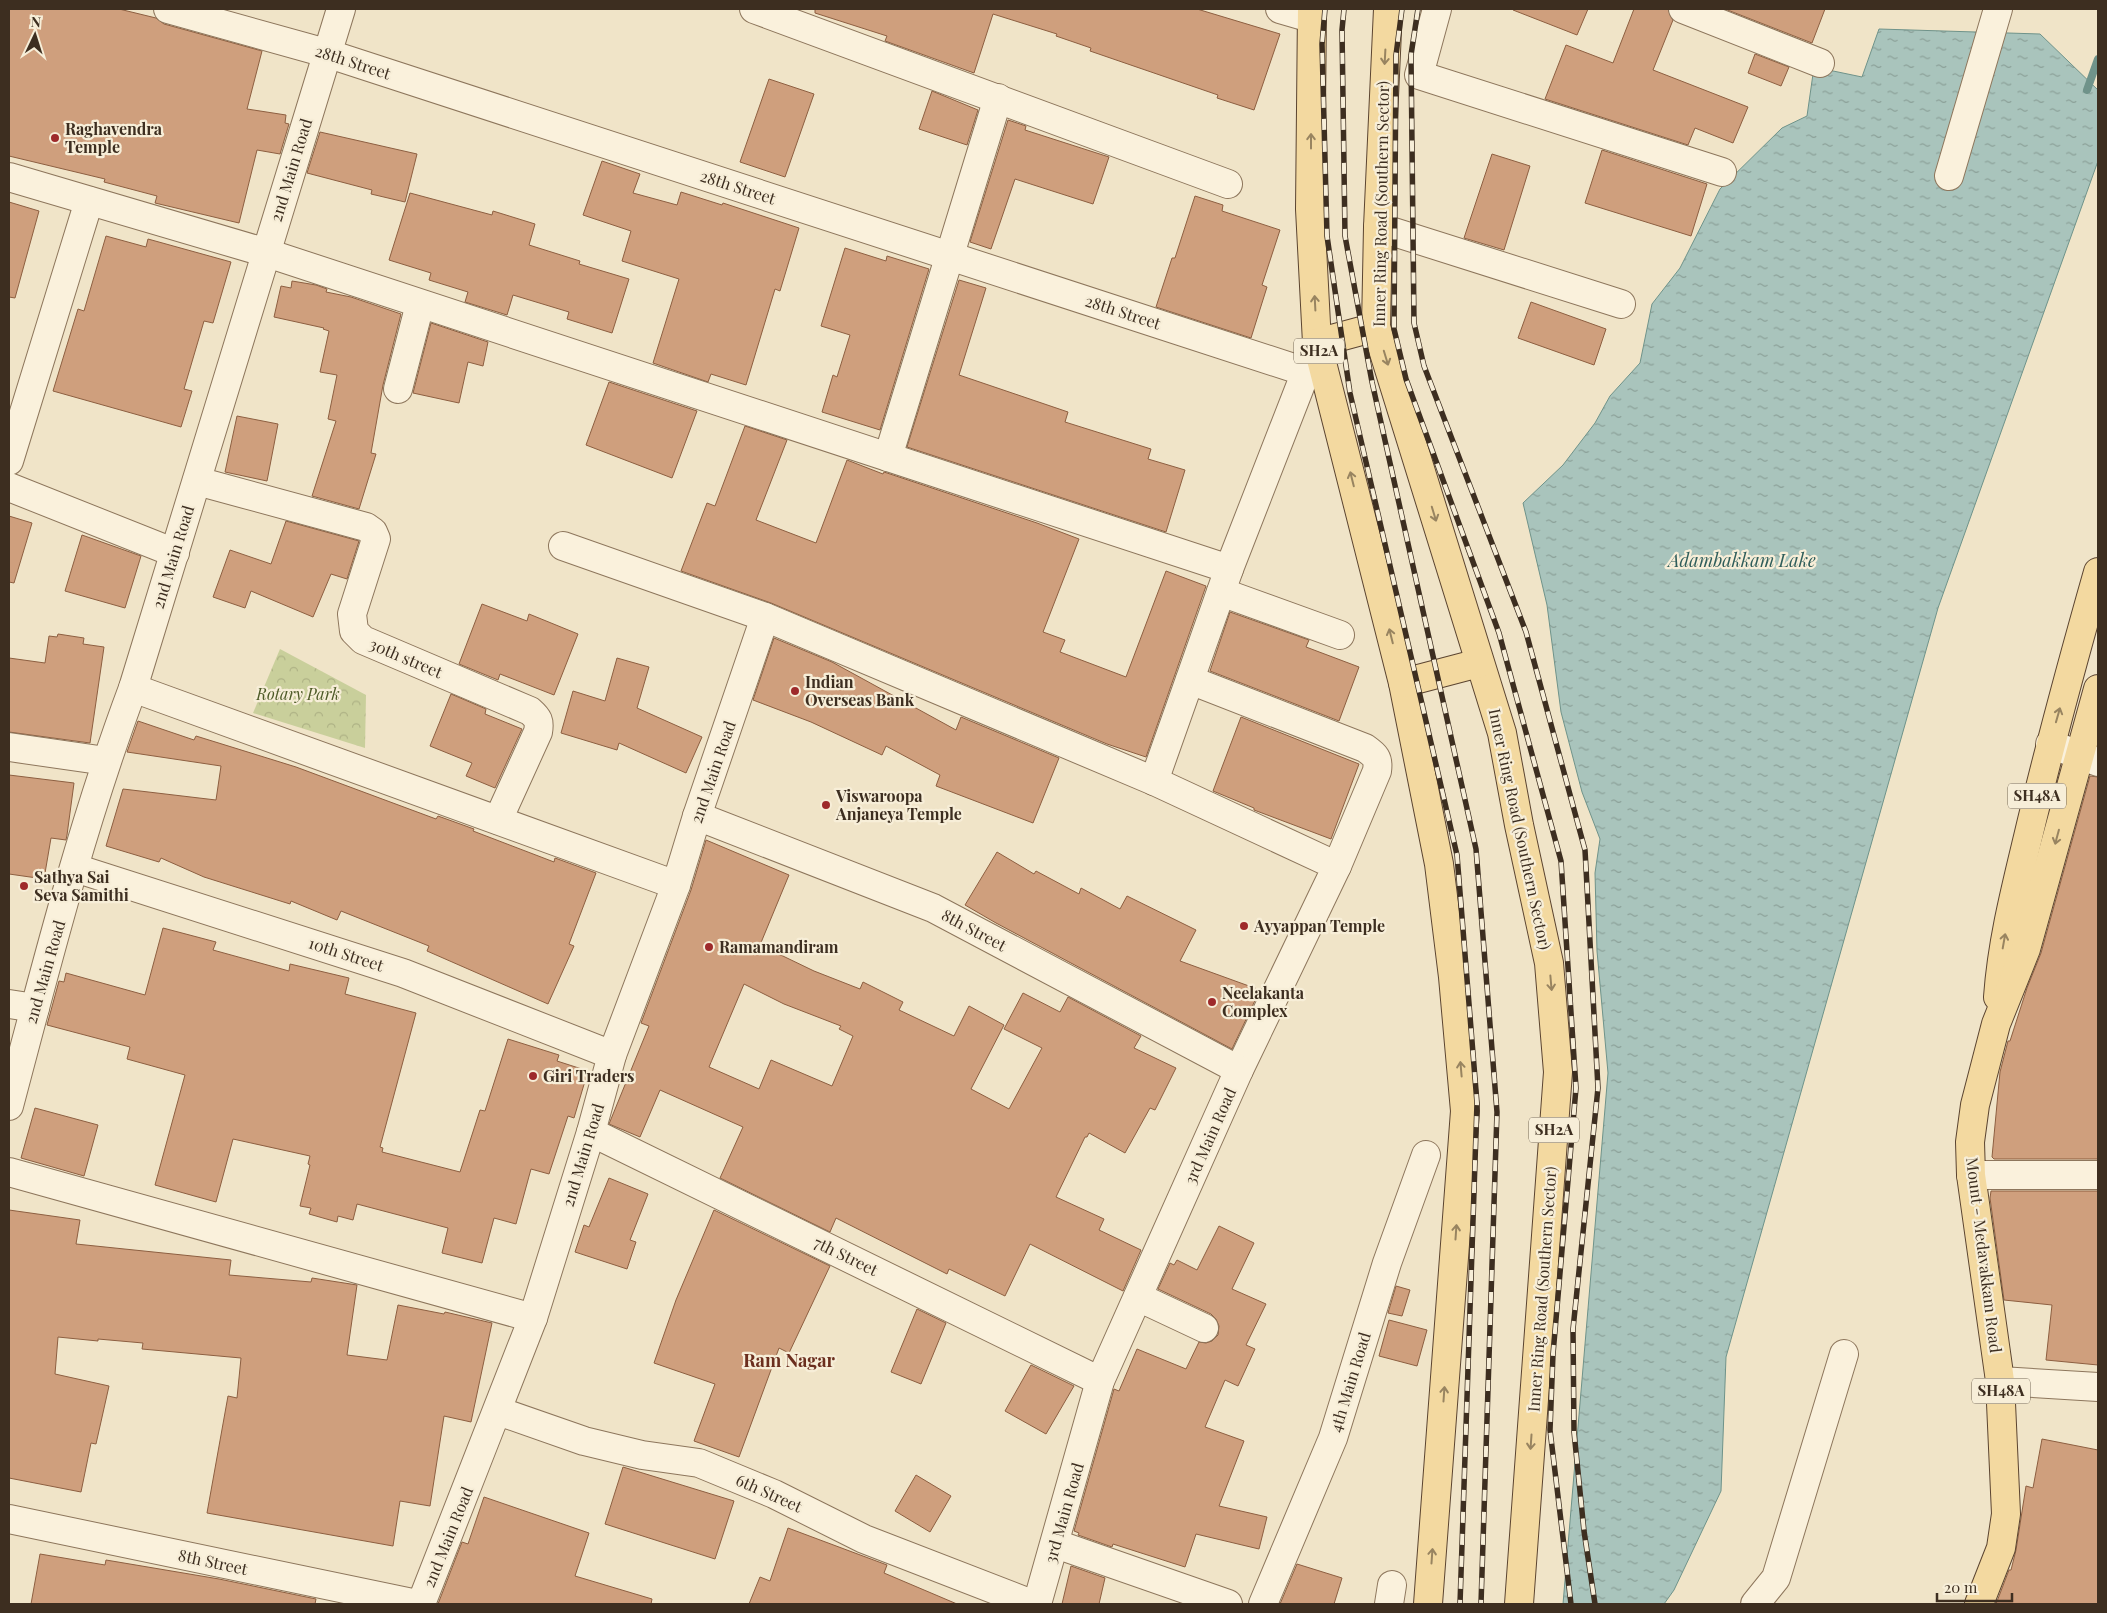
<svg xmlns="http://www.w3.org/2000/svg" width="2107" height="1613" font-family="'Playfair Display',serif">
  <style>
    .forest { fill: url(#forest-crowns) }
    .water { fill: url(#water-ripples); stroke: #6f938a }
    .lines { fill: none; stroke-linecap: round; stroke-linejoin: round }
    .stream { stroke: #6f938a; stroke-width: 8 }
    .building { fill: #cf9f7d; stroke: #8d5f41; fill-rule: evenodd }
    .minor-casing { stroke: #8d765c; stroke-width: 30 }
    .tertiary-casing { stroke: #8d765c; stroke-width: 30 }
    .primary-casing { stroke: #5b4430; stroke-width: 30 }
    .minor { stroke: #faf1dc; stroke-width: 28 }
    .tertiary { stroke: #faf1dc; stroke-width: 28 }
    .primary { stroke: #f3d9a0; stroke-width: 28 }
    .rail-casing { stroke: #3d2e20; stroke-width: 5.5 }
    .rail { stroke: #f7eed8; stroke-width: 4; stroke-dasharray: 11; stroke-linecap: butt }
    .oneway { stroke: #988460 }
    .poi-dot { fill: #9e2a2b; stroke: #f7eed8; stroke-width: 2 }
    .labels { text-anchor: middle; stroke-width: 4.5; stroke-linejoin: round; paint-order: stroke }
    .shield { fill: #f7eed8; stroke: #756857; stroke-width: 1 }
    .shield-label { font-size: 15px; font-weight: bold; fill: #3d2e20 }
    .street-label { font-size: 16px; fill: #3d2e20; stroke: #f7eed8 }
    .poi-label { font-size: 16px; font-weight: bold; fill: #3d2e20; stroke: #f7eed8; text-anchor: start }
    .park-label { font-size: 16px; font-style: italic; fill: #4d5a26; stroke: #f7eed8 }
    .water-label { font-size: 18px; font-style: italic; fill: #2f5d5a; stroke: #f7eed8 }
    .neighbourhood-label { font-size: 18px; font-weight: bold; fill: #6b2e1e; stroke: #f7eed8 }
  </style>
  <defs>
    <pattern id="forest-crowns" width="20" height="18" patternUnits="userSpaceOnUse" patternTransform="scale(1.25)"><rect width="20" height="18" fill="#c9cf9b"/><path d="M2 6a3 3 0 1 1 6 0M12 15a3 3 0 1 1 6 0" fill="none" stroke="#aeb285"/></pattern>
    <pattern id="water-ripples" width="26" height="14" patternUnits="userSpaceOnUse" patternTransform="scale(1.25)"><rect width="26" height="14" fill="#a9c4bc"/><path d="M2 4q2-2 4 0t4 0M15 11q2-2 4 0t4 0" fill="none" stroke="#8ba098"/></pattern>
  </defs>
  <rect width="100%" height="100%" fill="#f0e4c8"/>
  <polygon class="forest" points="280,649 366,695 365,748 253,713"/>
  <polygon class="water" points="1879,29 2040,34 2098,90 2098,161 1938,608 1726,1357 1721,1491 1674,1590 1664,1604 1563,1604 1608,1073 1597,951 1595,873 1600,839 1582,792 1561,712 1547,605 1523,503 1563,465 1595,423 1610,396 1640,363 1652,304 1680,268 1720,189 1782,128 1807,116 1814,67 1862,77"/>
  <g class="lines">
    <polyline class="stream" points="2087,90 2098,59"/>
  </g>
  <g class="building">
    <polygon points="9,9 119,9 156,18 164,24 262,51 247,109 286,115 285,123 289,124 280,154 257,150 239,223 155,203 157,196 104,182 105,179 9,156"/>
    <polygon points="815,9 1197,9 1280,34 1254,110 1217,98 1218,95 1090,51 1091,48 1056,36 1057,34 993,14 974,73 885,41 887,36 815,13"/>
    <polygon points="1513,9 1588,9 1577,35 1513,10"/>
    <polygon points="1634,9 1668,9 1673,20 1653,70 1748,107 1733,143 1695,128 1688,145 1545,99 1566,45 1613,63"/>
    <polygon points="1725,9 1825,9 1812,43"/>
    <polygon points="1755,54 1789,67 1781,86 1748,73"/>
    <polygon points="769,79 814,94 785,177 740,162"/>
    <polygon points="932,91 978,110 967,145 919,129"/>
    <polygon points="1008,120 1026,126 1025,130 1109,157 1093,204 1015,179 991,249 970,242"/>
    <polygon points="320,132 417,154 405,202 371,194 372,190 307,173"/>
    <polygon points="1602,150 1707,184 1691,236 1585,203"/>
    <polygon points="1492,154 1530,166 1504,250 1464,238"/>
    <polygon points="602,161 640,174 633,193 677,205 681,192 722,205 723,203 799,228 780,291 775,289 746,385 711,374 708,382 653,363 679,279 622,261 631,231 583,215"/>
    <polygon points="410,193 492,215 493,211 535,224 529,245 580,261 579,264 629,279 612,333 567,319 569,312 513,295 507,315 465,302 468,292 429,280 431,273 389,260"/>
    <polygon points="1195,196 1223,205 1222,211 1280,230 1262,285 1267,287 1251,338 1156,307 1172,258 1175,258"/>
    <polygon points="9,202 39,211 15,298 9,297"/>
    <polygon points="106,236 146,247 148,239 231,262 213,323 204,321 184,389 192,391 181,427 53,391 78,309 84,311"/>
    <polygon points="845,248 886,261 887,256 929,269 880,430 822,412 833,375 837,377 850,335 821,326"/>
    <polygon points="959,280 986,288 959,375 1068,412 1065,422 1151,449 1148,459 1185,470 1166,532 907,447"/>
    <polygon points="292,281 316,285 327,289 326,292 351,297 401,314 383,385 371,453 376,454 359,509 312,496 336,421 328,419 337,375 320,372 329,331 323,329 324,328 274,317 281,286 291,288"/>
    <polygon points="1531,302 1606,329 1594,365 1518,338"/>
    <polygon points="431,323 488,342 483,366 468,362 459,403 413,393"/>
    <polygon points="609,382 697,411 672,478 586,445"/>
    <polygon points="237,416 278,424 267,481 225,472"/>
    <polygon points="745,426 787,440 756,520 816,543 847,460 883,474 884,472 1037,523 1079,539 1043,632 1065,640 1060,652 1126,677 1166,571 1206,586 1146,757 1107,744 771,603 681,571 707,503 715,506"/>
    <polygon points="9,516 32,523 14,583 9,582"/>
    <polygon points="286,521 359,541 347,579 331,574 313,617 251,591 245,608 213,597 230,550 271,564"/>
    <polygon points="82,535 141,556 125,608 65,591"/>
    <polygon points="482,604 527,621 529,614 578,634 554,695 500,674 498,680 459,664"/>
    <polygon points="1230,612 1309,640 1306,647 1359,667 1339,721 1210,671"/>
    <polygon points="58,634 84,638 83,644 104,647 90,743 9,732 9,658 45,663 49,636 57,637"/>
    <polygon points="774,638 832,662 956,730 961,717 1059,758 1033,823 936,786 940,775 886,746 882,755 811,722 753,700"/>
    <polygon points="617,658 649,667 637,708 702,737 686,773 619,743 617,750 561,733 573,691 605,701"/>
    <polygon points="451,694 486,709 485,714 522,729 495,788 466,776 472,763 430,746"/>
    <polygon points="1241,717 1359,764 1331,839 1254,810 1254,808 1213,791"/>
    <polygon points="138,721 194,740 196,736 296,767 436,819 438,816 474,829 473,831 554,862 555,858 596,873 569,944 574,946 548,1004 427,951 429,946 341,911 337,920 291,901 290,904 204,877 161,858 159,862 106,846 123,789 216,800 221,766 127,752"/>
    <polygon points="9,775 74,783 67,835 66,840 51,838 44,879 9,874"/>
    <polygon points="2090,776 2098,777 2098,1159 1994,1159 1992,1157 2000,1072 2008,1041 2010,1041 2027,988 2041,953"/>
    <path d="M706,840L789,875L760,945L814,971L860,989L863,982L903,1002L899,1010L954,1036L969,1006L1004,1025L971,1089L1009,1109L1042,1048L1004,1029L1023,993L1060,1012L1068,997L1141,1036L1134,1048L1176,1068L1155,1110L1150,1108L1125,1153L1089,1133L1087,1137H1085L1056,1197L1104,1219L1099,1230L1141,1250L1123,1291L1030,1244L1005,1296L949,1269L947,1274L836,1218L830,1232L720,1178L743,1127L660,1090L640,1137L609,1124L649,1026L641,1023L691,890ZM744,984L784,1004L841,1026L839,1029L853,1036L832,1086L771,1060L759,1089L709,1067Z"/>
    <polygon points="997,852 1034,874 1036,871 1079,894 1081,888 1120,909 1127,896 1196,930 1180,961 1260,990 1232,1049 996,923 965,905"/>
    <polygon points="163,928 216,942 213,950 289,971 290,964 349,978 345,994 416,1013 380,1147 383,1148 382,1152 460,1172 480,1110 485,1111 508,1039 559,1055 557,1061 588,1071 574,1118 568,1116 549,1174 531,1169 516,1224 494,1218 482,1263 442,1253 448,1228 357,1204 353,1220 338,1216 337,1222 309,1214 311,1208 300,1206 310,1165 308,1164 310,1156 233,1139 216,1202 155,1185 185,1075 127,1059 130,1047 47,1025 59,981 64,982 66,973 145,995"/>
    <polygon points="35,1108 98,1125 84,1176 21,1158"/>
    <polygon points="609,1178 648,1194 630,1240 636,1242 627,1269 575,1252 584,1225 589,1227"/>
    <polygon points="1991,1191 2098,1191 2098,1365 2046,1360 2052,1305 2004,1300 1990,1198"/>
    <polygon points="9,1210 80,1220 76,1244 231,1260 229,1275 311,1282 312,1278 357,1285 347,1355 387,1360 398,1305 444,1314 445,1312 492,1323 471,1422 444,1416 430,1506 400,1501 393,1546 207,1513 228,1396 237,1398 241,1358 142,1349 143,1343 98,1339 98,1341 58,1337 55,1374 109,1386 96,1444 91,1443 81,1492 9,1478"/>
    <polygon points="714,1210 830,1266 789,1353 779,1348 739,1457 694,1441 715,1384 654,1363 676,1300"/>
    <polygon points="1219,1226 1254,1243 1232,1289 1266,1304 1246,1345 1255,1349 1238,1386 1225,1380 1205,1427 1244,1441 1219,1506 1267,1517 1259,1549 1196,1534 1185,1567 1113,1544 1112,1547 1078,1535 1079,1533 1074,1531 1114,1389 1119,1391 1137,1349 1186,1369 1199,1342 1206,1343 1212,1341 1218,1335 1219,1326 1216,1319 1211,1314 1158,1289 1170,1263 1174,1265 1177,1260 1197,1270"/>
    <polygon points="1396,1286 1410,1290 1402,1316 1388,1313"/>
    <polygon points="917,1309 946,1323 921,1384 891,1372"/>
    <polygon points="1389,1320 1427,1330 1417,1366 1379,1356"/>
    <polygon points="1031,1365 1074,1386 1046,1434 1005,1411"/>
    <polygon points="2042,1439 2098,1450 2098,1604 1996,1604 2009,1570 2011,1570 2016,1550 2026,1486 2033,1488"/>
    <polygon points="623,1467 734,1501 715,1559 605,1524"/>
    <polygon points="916,1475 951,1496 930,1532 895,1511"/>
    <polygon points="484,1497 589,1533 575,1576 652,1599 651,1604 438,1604 462,1542 468,1544"/>
    <polygon points="788,1528 887,1565 884,1573 957,1604 749,1604 760,1577 770,1581"/>
    <polygon points="40,1554 105,1565 106,1560 219,1579 316,1599 315,1604 31,1604"/>
    <polygon points="1297,1564 1342,1578 1334,1604 1280,1604"/>
    <polygon points="1071,1566 1105,1578 1099,1604 1062,1604"/>
  </g>
  <g class="lines">
    <g class="minor-casing">
      <g id="minor">
        <polyline points="168,9 326,53 1306,372"/>
        <polyline points="754,9 1228,184"/>
        <polyline points="1280,9 1311,18"/>
        <polyline points="1437,9 1419,75 1722,172"/>
        <polyline points="1683,9 1820,63"/>
        <polyline points="1949,176 1998,9"/>
        <polyline points="9,177 267,253 1229,569"/>
        <polyline points="1378,227 1621,304"/>
        <polyline points="398,389 420,304"/>
        <polyline points="888,457 998,98"/>
        <polyline points="9,461 89,201"/>
        <path d="M197,481L366,527L373,532L376,539L352,614L354,631L363,640L530,711C538,718 540,721 538,732L498,820"/>
        <polyline points="9,487 175,553"/>
        <polyline points="563,546 765,617 1154,781 1337,866 1239,1070 1100,1381 1037,1604"/>
        <polyline points="1221,592 1340,635"/>
        <path d="M1190,680L1365,748C1375,755 1379,758 1377,771L1337,866"/>
        <polyline points="133,688 676,885"/>
        <polyline points="2050,744 2098,762"/>
        <polyline points="9,747 106,761"/>
        <polyline points="1154,781 1229,569 1312,356"/>
        <polyline points="697,816 933,908 1239,1070"/>
        <polyline points="75,868 403,973 612,1055"/>
        <polyline points="9,1004 35,1008"/>
        <polyline points="591,1132 1100,1381"/>
        <polyline points="9,1172 533,1318"/>
        <polyline points="1971,1175 2098,1175"/>
        <polyline points="1138,1297 1204,1328"/>
        <polyline points="2000,1381 2098,1387"/>
        <polyline points="498,1411 584,1441 642,1455 699,1463 774,1494 864,1539 1032,1604"/>
        <polyline points="9,1519 417,1604"/>
        <polyline points="1056,1544 1228,1604"/>
        <polyline points="421,1604 533,1318 591,1132 612,1055 676,885 697,816 765,617"/>
        <polyline points="1263,1604 1333,1438 1387,1263 1426,1155"/>
        <polyline points="1389,1604 1392,1585"/>
        <polyline points="1755,1604 1776,1578 1844,1354"/>
      </g>
    </g>
    <g class="tertiary-casing">
      <path id="tertiary" d="M9,1106C46,966 82,824 133,688L341,9"/>
    </g>
    <g class="primary-casing">
      <g id="primary">
        <polyline points="1312,9 1310,209 1317,343 1403,683 1439,864 1453,977 1465,1111 1428,1604"/>
        <polyline points="1388,9 1378,227 1376,327 1502,733 1519,825 1549,963 1558,1072 1519,1604"/>
        <polyline points="1317,343 1376,327"/>
        <polyline points="1403,683 1479,663"/>
        <path d="M1998,997C2002,942 2015,891 2028,837C2049,748 2073,660 2098,572"/>
        <polyline points="1979,1604 2001,1548 2006,1514 2000,1381 1971,1175 1970,1142 1975,1105 1996,1024 2026,949 2098,689"/>
      </g>
    </g>
    <use href="#minor" class="minor"/>
    <use href="#tertiary" class="tertiary"/>
    <use href="#primary" class="primary"/>
    <g class="rail-casing">
      <g id="rail">
        <polyline points="1325,9 1322,44 1327,236 1350,393 1457,855 1477,1103 1460,1604"/>
        <polyline points="1344,9 1342,30 1345,236 1372,382 1476,849 1497,1112 1481,1604"/>
        <polyline points="1402,9 1396,55 1394,329 1406,379 1499,633 1561,861 1576,1088 1553,1354 1550,1430 1571,1604"/>
        <polyline points="1418,9 1411,55 1414,323 1424,366 1526,632 1585,850 1598,1088 1573,1329 1574,1432 1584,1531 1595,1604"/>
      </g>
    </g>
    <use href="#rail" class="rail"/>
  </g>
  <defs><path id="oneway-shaft" d="M-6 0H5M1.5-3L5.5 0L1.5 3" fill="none" stroke-width="1.6" stroke-linecap="round" stroke-linejoin="round" transform="scale(1.25)"/></defs>
  <g class="oneway">
    <use href="#oneway-shaft" transform="translate(1385 57) rotate(93)"/>
    <use href="#oneway-shaft" transform="translate(1311 141) rotate(-90)"/>
    <use href="#oneway-shaft" transform="translate(1315 303) rotate(-93)"/>
    <use href="#oneway-shaft" transform="translate(1386 358) rotate(73)"/>
    <use href="#oneway-shaft" transform="translate(1352 479) rotate(-104)"/>
    <use href="#oneway-shaft" transform="translate(1434 514) rotate(73)"/>
    <use href="#oneway-shaft" transform="translate(1391 636) rotate(-104)"/>
    <use href="#oneway-shaft" transform="translate(2058 715) rotate(-74)"/>
    <use href="#oneway-shaft" transform="translate(2057 837) rotate(105)"/>
    <use href="#oneway-shaft" transform="translate(2004 941) rotate(-80)"/>
    <use href="#oneway-shaft" transform="translate(1551 983) rotate(85)"/>
    <use href="#oneway-shaft" transform="translate(1461 1069) rotate(-95)"/>
    <use href="#oneway-shaft" transform="translate(1456 1232) rotate(-86)"/>
    <use href="#oneway-shaft" transform="translate(1444 1394) rotate(-86)"/>
    <use href="#oneway-shaft" transform="translate(1531 1442) rotate(94)"/>
    <use href="#oneway-shaft" transform="translate(1432 1556) rotate(-86)"/>
  </g>
  <g class="poi-dot">
    <circle cx="55" cy="138" r="5"/>
    <circle cx="795" cy="691" r="5"/>
    <circle cx="826" cy="805" r="5"/>
    <circle cx="24" cy="886" r="5"/>
    <circle cx="1244" cy="926" r="5"/>
    <circle cx="709" cy="947" r="5"/>
    <circle cx="1212" cy="1002" r="5"/>
    <circle cx="533" cy="1076" r="5"/>
  </g>
  <g class="labels">
    <g class="shield">
      <rect x="1294" y="338.5" width="50" height="25" rx="4"/>
      <rect x="2008" y="783.5" width="58" height="25" rx="4"/>
      <rect x="1529" y="1117.5" width="50" height="25" rx="4"/>
      <rect x="1972" y="1378.5" width="58" height="25" rx="4"/>
    </g>
    <g class="shield-label">
      <text x="1319" y="356">SH2A</text>
      <text x="2037" y="801">SH48A</text>
      <text x="1554" y="1135">SH2A</text>
      <text x="2001" y="1396">SH48A</text>
    </g>
    <g class="street-label">
      <text transform="translate(353 62) rotate(18)" y="6">28th Street</text>
      <text transform="translate(291 170) rotate(-73)" y="6">2nd Main Road</text>
      <text transform="translate(738 187) rotate(18)" y="6">28th Street</text>
      <text transform="translate(1381 204) rotate(-89)" y="6">Inner Ring Road (Southern Sector)</text>
      <text transform="translate(1123 312) rotate(18)" y="6">28th Street</text>
      <text transform="translate(173 557) rotate(-73)" y="6">2nd Main Road</text>
      <text transform="translate(406 658) rotate(23)" y="6">30th street</text>
      <text transform="translate(713 772) rotate(-71)" y="6">2nd Main Road</text>
      <text transform="translate(1520 829) rotate(78)" y="6">Inner Ring Road (Southern Sector)</text>
      <text transform="translate(974 930) rotate(28)" y="6">8th Street</text>
      <text transform="translate(346 954) rotate(18)" y="6">10th Street</text>
      <text transform="translate(45 972) rotate(-74)" y="6">2nd Main Road</text>
      <text transform="translate(1210 1136) rotate(-66)" y="6">3rd Main Road</text>
      <text transform="translate(583 1155) rotate(-73)" y="6">2nd Main Road</text>
      <text transform="translate(1984 1255) rotate(83)" y="6">Mount - Medavakkam Road</text>
      <text transform="translate(846 1256) rotate(26)" y="6">7th Street</text>
      <text transform="translate(1542 1289) rotate(-86)" y="6">Inner Ring Road (Southern Sector)</text>
      <text transform="translate(1350 1382) rotate(-73)" y="6">4th Main Road</text>
      <text transform="translate(769 1493) rotate(24)" y="6">6th Street</text>
      <text transform="translate(1064 1513) rotate(-74)" y="6">3rd Main Road</text>
      <text transform="translate(448 1537) rotate(-68)" y="6">2nd Main Road</text>
      <text transform="translate(213 1562) rotate(12)" y="6">8th Street</text>
    </g>
    <g class="poi-label">
      <text x="65" y="135">Raghavendra<tspan x="65" dy="18">Temple</tspan></text>
      <text x="805" y="688">Indian<tspan x="805" dy="18">Overseas Bank</tspan></text>
      <text x="836" y="802">Viswaroopa<tspan x="836" dy="18">Anjaneya Temple</tspan></text>
      <text x="34" y="883">Sathya Sai<tspan x="34" dy="18">Seva Samithi</tspan></text>
      <text x="1254" y="932">Ayyappan Temple</text>
      <text x="719" y="953">Ramamandiram</text>
      <text x="1222" y="999">Neelakanta<tspan x="1222" dy="18">Complex</tspan></text>
      <text x="543" y="1082">Giri Traders</text>
    </g>
    <g class="park-label">
      <text x="298" y="700">Rotary Park</text>
    </g>
    <g class="water-label">
      <text x="1742" y="567">Adambakkam Lake</text>
    </g>
    <g class="neighbourhood-label">
      <text x="789" y="1367">Ram Nagar</text>
    </g>
  </g>
  <rect width="2107" height="1613" fill="none" stroke="#3d2e20" stroke-width="20"/>
  <g transform="translate(35 35) rotate(4)" stroke="#f7eed8" stroke-width="4" paint-order="stroke">
  <path d="M0-4L9 19L0 12L-9 19Z" fill="#3d2e20"/>
  <text y="-8" font-size="14" font-weight="bold" text-anchor="middle" fill="#3d2e20">N</text>
  </g>
  <path d="M1937 1593v8h75v-8" fill="none" stroke="#3d2e20" stroke-width="2.5"/>
  <text x="1944" y="1593" font-size="15" fill="#3d2e20" stroke="#f7eed8" stroke-width="4" paint-order="stroke">20 m</text>
</svg>
